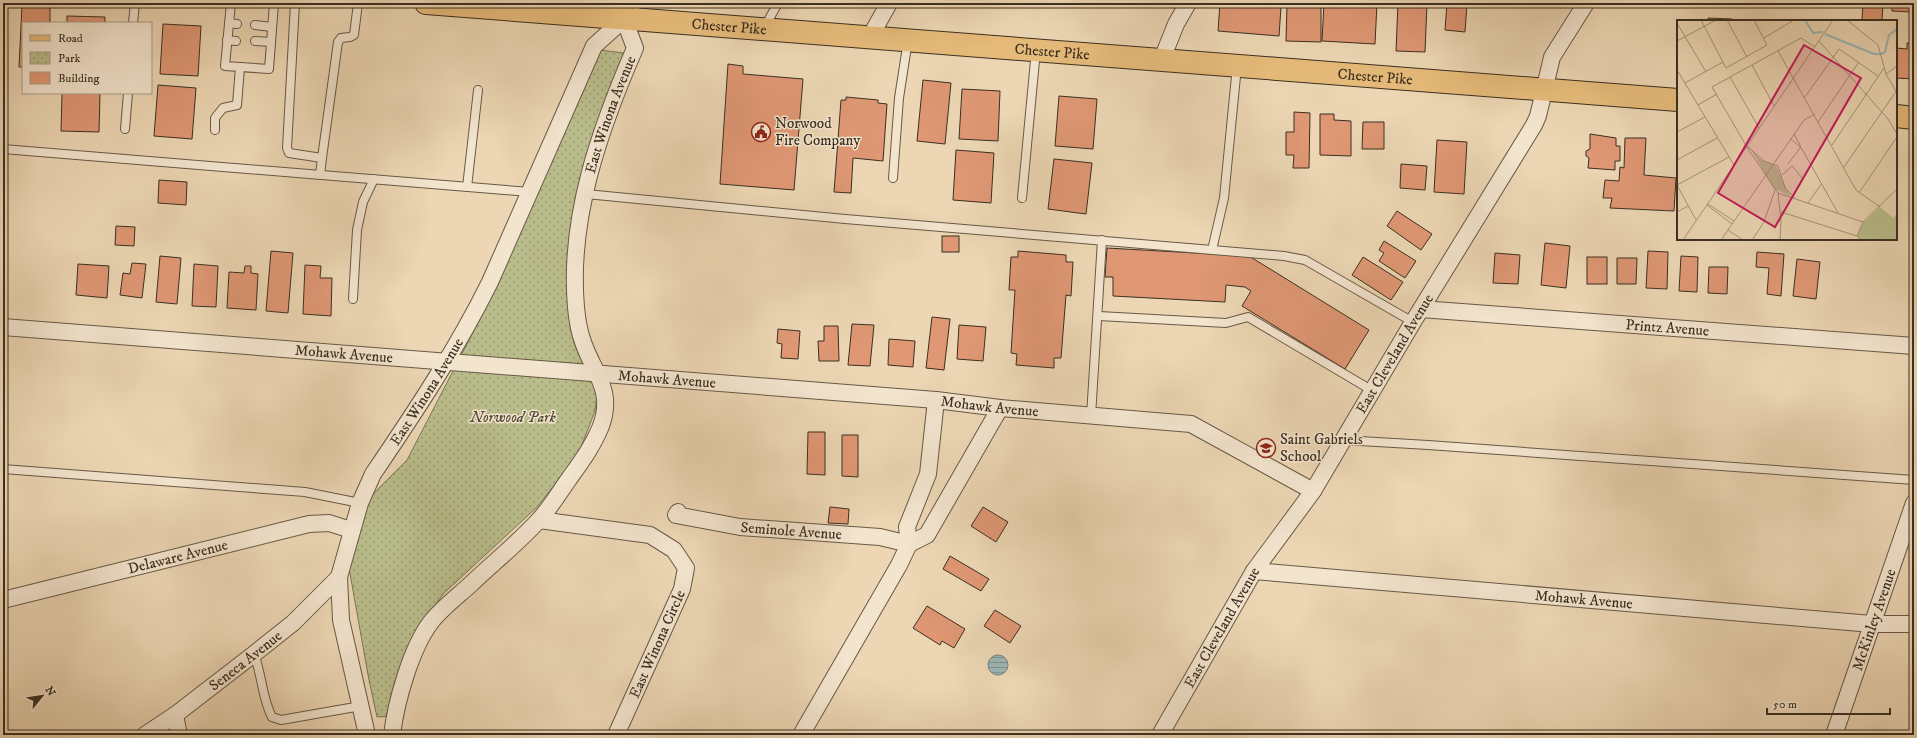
<svg xmlns="http://www.w3.org/2000/svg" width="1917" height="738" font-family="'IM FELL DW Pica',serif">
  <style>
    .park { fill: url(#park-dots); stroke: #7a7656 }
    .water { fill: url(#water-rules); stroke: #75817b }
    .building { fill: #df9774; stroke: #3b2f21 }
    .lines { fill: none; stroke-linecap: round; stroke-linejoin: round }
    .lane-casing { stroke: #675946; stroke-width: 10 }
    .street-casing { stroke: #675946; stroke-width: 18 }
    .primary-casing { stroke: #3b2f21; stroke-width: 24 }
    .lane { stroke: #f3e4ce; stroke-width: 8 }
    .street { stroke: #f3e4ce; stroke-width: 16 }
    .primary { stroke: #e6bb7a; stroke-width: 22 }
    .labels { text-anchor: middle; stroke-width: 3; stroke-linejoin: round; paint-order: stroke }
    .street-label { font-size: 15px; fill: #3b2f21; stroke: #f3e4ce }
    .poi-label { font-size: 15px; fill: #3b2f21; stroke: #f3e4ce; text-anchor: start }
    .park-label { font-size: 15px; font-style: italic; fill: #544b36; stroke: #f3e4ce }
    .inset-river { fill: none; stroke: #9cb7b7; stroke-width: 2 }
    .inset-road { fill: none; stroke: #a59379; stroke-width: 1 }
    .view { fill: #c2185b; fill-opacity: 0.15; stroke: #c2185b; stroke-width: 2 }
    .inset-edge { fill: none; stroke: #3b2f21; stroke-width: 2 }
  </style>
  <defs>
    <pattern id="park-dots" width="8" height="8" patternUnits="userSpaceOnUse"><rect width="8" height="8" fill="#b9bd8b"/><path d="M2 2h.1M6 6h.1" fill="none" stroke="#989a71" stroke-width="1.8" stroke-linecap="round"/></pattern>
    <pattern id="water-rules" width="6" height="5" patternUnits="userSpaceOnUse"><rect width="6" height="5" fill="#9cb7b7"/><path d="M0 2.5h6" fill="none" stroke="#809594"/></pattern>
  </defs>
  <rect width="100%" height="100%" fill="#ecd6b3"/>
  <filter id="stains"><feTurbulence type="fractalNoise" baseFrequency=".005" numOctaves="4"/><feColorMatrix values="0 0 0 0 .2 0 0 0 0 .09 0 0 0 0 .02 0 0 0 .5 -.17"/></filter>
  <radialGradient id="worn" r=".72"><stop offset=".6" stop-color="#630" stop-opacity="0"/><stop offset="1" stop-color="#630" stop-opacity=".3"/></radialGradient>
  <polygon class="park" points="600,50 624,53 607,94 587,154 570,238 567,263 570,327 574,343 595,388 597,396 595,411 578,455 537,507 444,593 414,634 394,716 377,717 369,680 346,551 359,508 407,460 497,286"/>
  <circle class="water" cx="998" cy="665" r="10"/>
  <g class="building">
    <polygon points="1220,3 1281,7 1279,36 1218,31"/>
    <polygon points="1287,3 1321,3 1321,42 1286,41"/>
    <polygon points="1324,3 1377,3 1375,44 1322,41"/>
    <polygon points="1398,3 1427,3 1425,52 1396,51"/>
    <polygon points="1447,3 1467,3 1465,32 1445,30"/>
    <rect x="1475" y="3" width="18" height="2"/>
    <polygon points="1863,3 1883,3 1882,21 1862,21"/>
    <polygon points="1892,3 1911,3 1911,12 1892,11"/>
    <polygon points="22,5 50,7 50,23 23,23 23,67 19,67"/>
    <polygon points="67,16 105,17 105,23 67,23"/>
    <polygon points="1708,18 1732,19 1732,21 1708,21"/>
    <polygon points="163,24 201,26 198,76 160,74"/>
    <polygon points="1907,43 1914,43 1914,79 1896,78 1896,48 1907,49"/>
    <polygon points="728,64 743,66 743,74 803,79 794,190 720,184"/>
    <polygon points="923,80 951,83 945,144 917,141"/>
    <polygon points="158,85 196,88 192,139 154,136"/>
    <polygon points="962,89 1000,91 998,141 959,139"/>
    <polygon points="62,93 100,93 99,132 61,131"/>
    <polygon points="1059,96 1097,99 1093,149 1055,146"/>
    <polygon points="846,97 878,100 878,103 887,104 883,161 853,158 851,193 834,192 841,100 846,100"/>
    <polygon points="1294,112 1310,113 1309,168 1293,168 1294,155 1286,155 1286,132 1294,132"/>
    <polygon points="1320,114 1334,114 1334,120 1351,121 1351,156 1320,155"/>
    <polygon points="1363,122 1384,122 1384,149 1362,149"/>
    <polygon points="1590,134 1616,138 1616,146 1620,146 1620,161 1615,161 1615,170 1588,168 1589,158 1586,156 1586,151 1590,149"/>
    <polygon points="1625,138 1646,138 1644,175 1676,178 1674,211 1610,208 1612,198 1603,198 1605,180 1619,181 1620,167 1624,168"/>
    <polygon points="1437,140 1467,142 1464,194 1434,192"/>
    <polygon points="956,150 994,153 991,203 953,200"/>
    <polygon points="1054,159 1092,163 1086,214 1048,209"/>
    <polygon points="1401,164 1427,166 1425,190 1400,188"/>
    <polygon points="159,180 187,182 186,205 158,203"/>
    <polygon points="1397,211 1432,234 1421,250 1387,226"/>
    <polygon points="116,226 135,227 134,246 115,245"/>
    <rect x="942" y="236" width="17" height="16"/>
    <polygon points="1384,241 1416,261 1405,278 1379,261 1384,253 1379,250"/>
    <polygon points="1545,243 1570,246 1566,288 1541,285"/>
    <polygon points="1107,248 1249,256 1369,330 1345,369 1242,306 1251,291 1245,287 1226,285 1225,302 1113,296 1113,277 1105,277"/>
    <polygon points="271,251 293,253 288,313 266,311"/>
    <polygon points="1018,251 1066,255 1066,262 1073,262 1071,296 1066,295 1061,358 1054,358 1054,368 1016,365 1017,354 1011,353 1015,290 1009,290 1011,257 1018,257"/>
    <polygon points="1648,251 1668,252 1667,289 1646,288"/>
    <polygon points="1757,252 1784,254 1781,296 1767,294 1769,268 1756,267"/>
    <polygon points="1495,253 1520,255 1518,284 1493,283"/>
    <polygon points="160,256 181,258 177,304 156,302"/>
    <polygon points="1681,256 1698,257 1697,292 1679,291"/>
    <polygon points="1363,257 1403,282 1391,300 1352,275"/>
    <rect x="1587" y="257" width="20" height="27"/>
    <polygon points="1617,258 1637,258 1636,284 1617,284"/>
    <polygon points="1797,259 1820,262 1816,299 1793,296"/>
    <polygon points="132,263 146,264 142,298 120,295 123,273 130,274"/>
    <polygon points="78,264 109,266 107,298 76,295"/>
    <polygon points="194,264 218,266 216,307 192,306"/>
    <polygon points="305,265 321,266 320,278 332,278 331,316 303,314"/>
    <polygon points="245,266 251,266 251,273 258,274 256,310 227,308 229,272 244,273"/>
    <polygon points="1709,267 1728,267 1727,294 1708,293"/>
    <polygon points="932,317 950,319 944,370 926,368"/>
    <polygon points="852,324 874,325 870,366 848,365"/>
    <polygon points="959,325 986,327 983,361 957,359"/>
    <polygon points="824,326 838,326 839,361 819,361 818,341 824,341"/>
    <polygon points="778,329 800,331 798,359 781,358 782,344 777,343"/>
    <polygon points="889,339 915,341 913,367 888,365"/>
    <polygon points="808,432 825,432 825,475 807,474"/>
    <polygon points="842,435 858,435 858,477 842,476"/>
    <polygon points="830,507 849,509 848,524 828,523"/>
    <polygon points="983,507 1008,522 996,542 971,526"/>
    <polygon points="950,556 989,579 981,591 943,569"/>
    <polygon points="927,606 965,629 954,648 942,641 940,645 913,628"/>
    <polygon points="995,610 1021,626 1010,643 984,626"/>
  </g>
  <g class="lines">
    <g class="lane-casing">
      <g id="lane">
        <polyline points="231,3 225,66 269,69 274,3"/>
        <polyline points="295,3 287,148 289,153 322,158 338,42 341,38 350,37 354,35 358,3"/>
        <polyline points="133,23 135,3"/>
        <polyline points="229,23 237,24"/>
        <polyline points="255,25 272,27"/>
        <polyline points="764,28 778,3"/>
        <polyline points="227,40 236,41"/>
        <polyline points="255,41 271,42"/>
        <polyline points="125,129 128,93"/>
        <polyline points="215,130 215,118 223,108 237,105 240,67"/>
        <polyline points="3,149 530,192"/>
        <polyline points="320,175 322,158"/>
        <polyline points="893,178 899,98 908,40"/>
        <polyline points="467,187 478,90"/>
        <polyline points="586,194 845,219 1284,256 1305,260 1413,322"/>
        <polyline points="1022,198 1036,50"/>
        <polyline points="1212,250 1224,198 1237,66"/>
        <polyline points="353,299 357,230 363,202 374,179"/>
        <polyline points="1099,316 1226,323 1248,317 1373,391"/>
        <polyline points="1091,416 1102,240"/>
        <polyline points="1343,440 1428,445 1914,480"/>
        <polyline points="3,469 305,492 360,503"/>
        <path d="M254,654C262,674 262,699 272,717L281,720L361,706"/>
      </g>
    </g>
    <g class="street-casing">
      <g id="street">
        <polyline points="870,37 889,3"/>
        <polyline points="1162,59 1176,24 1188,3"/>
        <path id="s1" d="M1421,309L1914,346"/>
        <path id="s2" d="M3,327L936,400L1000,408L1191,424L1313,491"/>
        <path id="s3" d="M678,512L676,515L740,527L880,537L909,544L927,535L1000,408"/>
        <polyline points="539,520 650,535 674,550 686,568 682,589 616,735"/>
        <path id="s4" d="M1254,571L1872,624H1914"/>
        <path id="s5" d="M3,600L309,524L329,523L351,530"/>
        <polyline points="175,715 179,735"/>
        <path id="s6" d="M145,735L175,715L254,654L293,623L339,577"/>
        <path id="s7" d="M367,735L341,620L339,577L360,503L373,474C415,412 457,349 490,282L594,46L624,19L633,3"/>
        <path id="s8" d="M392,735C396,702 411,648 431,622C442,608 458,596 471,584C493,563 518,543 539,520C550,508 559,493 569,479C581,462 593,446 601,426C614,390 594,374 583,342C579,331 577,319 576,307C568,218 600,129 635,48L624,19"/>
        <polyline points="801,735 899,565 909,544 907,527 928,474 936,400"/>
        <path id="s9" d="M1160,735L1254,571L1313,491L1413,322L1534,125L1538,116L1552,57L1586,3"/>
        <path id="s10" d="M1834,735L1914,503"/>
      </g>
    </g>
    <g class="primary-casing">
      <g id="primary">
        <path id="s11" d="M426,3L1678,100"/>
        <polyline points="1896,116 1914,118"/>
      </g>
    </g>
    <use href="#lane" class="lane"/>
    <use href="#street" class="street"/>
    <use href="#primary" class="primary"/>
  </g>
  <defs>
    <g id="civic-ring" transform="scale(1)"><circle r="9.5" fill="#f3e4ce" stroke="#8f2418" stroke-width="1.5"/><path d="M-.6-6.5H3V-4.5H.6V-3L4-1V1h2V6H-6V1h2V-1L-.6-3ZM-1.2 2.5V6h2.4V2.5Z" fill="#8f2418"/></g>
    <g id="school-ring" transform="scale(1)"><circle r="9.5" fill="#f3e4ce" stroke="#8f2418" stroke-width="1.5"/><path d="M0-5L7-2L0 1L-7-2ZM-4 1L0 2.5L4 1V4Q0 6-4 4Z" fill="#8f2418"/></g>
  </defs>
  <g fill-rule="evenodd">
    <use href="#civic-ring" x="761" y="132"/>
    <use href="#school-ring" x="1266" y="448"/>
  </g>
  <g class="labels">
    <g class="street-label">
      <text dy="5" stroke="none"><textPath href="#s11" startOffset="304">Chester Pike</textPath></text>
      <text dy="5" stroke="none"><textPath href="#s11" startOffset="628">Chester Pike</textPath></text>
      <text dy="5" stroke="none"><textPath href="#s11" startOffset="952">Chester Pike</textPath></text>
      <text dy="5" stroke="none"><textPath href="#s8" startOffset="704">East Winona Avenue</textPath></text>
      <text dy="5" stroke="none"><textPath href="#s1" startOffset="247">Printz Avenue</textPath></text>
      <text dy="5" stroke="none"><textPath href="#s2" startOffset="342">Mohawk Avenue</textPath></text>
      <text dy="5" stroke="none"><textPath href="#s9" startOffset="448">East Cleveland Avenue</textPath></text>
      <text dy="5" stroke="none"><textPath href="#s2" startOffset="666">Mohawk Avenue</textPath></text>
      <text dy="5" stroke="none"><textPath href="#s7" startOffset="368">East Winona Avenue</textPath></text>
      <text dy="5" stroke="none"><textPath href="#s2" startOffset="990">Mohawk Avenue</textPath></text>
      <text dy="5" stroke="none"><textPath href="#s3" startOffset="120">Seminole Avenue</textPath></text>
      <text dy="5" stroke="none"><textPath href="#s5" startOffset="180">Delaware Avenue</textPath></text>
      <text dy="5" stroke="none"><textPath href="#s4" startOffset="331">Mohawk Avenue</textPath></text>
      <text dy="5" stroke="none"><textPath href="#s10" startOffset="122">McKinley Avenue</textPath></text>
      <text dy="5" stroke="none"><textPath href="#s9" startOffset="124">East Cleveland Avenue</textPath></text>
      <text transform="translate(657 644) rotate(-66)" y="5">East Winona Circle</text>
      <text dy="5" stroke="none"><textPath href="#s6" startOffset="125">Seneca Avenue</textPath></text>
    </g>
    <g class="poi-label">
      <text x="775" y="128">Norwood<tspan x="775" dy="17">Fire Company</tspan></text>
      <text x="1280" y="444">Saint Gabriels<tspan x="1280" dy="17">School</tspan></text>
    </g>
    <g class="park-label">
      <text x="513" y="422">Norwood Park</text>
    </g>
  </g>
  <g transform="translate(1677 20)">
    <rect width="220" height="220" fill="#ecd6b3"/>
    <path d="M73,127L83,139L99,146L113,176L96,168ZM203,187L216,198L220,194V220H184L180,216L185,204Z" fill="#b9bd8b"/>
    <path d="M196,208L205,216L202,220L187,218Z" fill="#b9bd8b"/>
    <path class="inset-river" d="M128,0L136,13L146,12M148,14L197,34H204L208,32L212,15L220,9"/>
    <path class="inset-road" d="M24,0L49,48L90,25L77,0M50,0L70,37M170,0L201,25L209,54L220,73M0,3L29,52M87,18L117,0M0,21L39,0M142,21L211,99L220,114M138,27L124,18L35,67L71,129L101,173L186,202M101,31L179,170L203,187M75,45L97,86M0,50L57,145M209,54L220,46M53,57L82,108M8,63L46,42M128,77L162,29L201,56M21,85L40,74M141,102L181,43M0,112L28,97M117,114L124,127M114,119L125,129L161,193M155,125L207,48M70,126L87,141L101,146L108,168L118,178M0,140L40,118M111,144L124,127M167,147L220,70M105,155L115,146L126,159M0,165L52,137M0,165L19,200M101,173L104,200L103,220M182,173L220,117M131,183L145,163M31,184L57,201M30,185L55,204M0,192L11,186M104,192L180,216M51,210L66,220M6,220L156,0M44,220L127,100L138,94M75,220L87,202L98,170M184,220L180,216L186,202L220,169"/>
    <path class="view" d="M127,25L184,58L98,207L41,173Z"/>
    <rect width="220" height="220" class="inset-edge"/>
  </g>
  <rect width="1917" height="738" fill="none" stroke="#ecd6b3" stroke-width="16"/>
  <rect x="4" y="4" width="1909" height="730" fill="none" stroke="#3b2f21" stroke-width="2"/>
  <rect x="8" y="8" width="1901" height="722" fill="none" stroke="#3b2f21"/>
  <rect x="22" y="22" width="130" height="72" fill="#f3e4ce" stroke="#a99c89"/>
  <rect x="30" y="35" width="20" height="6" fill="#e6bb7a" stroke="#a99c89"/>
  <text x="58" y="42" font-size="12" fill="#3b2f21">Road</text>
  <rect x="30" y="52" width="20" height="12" fill="url(#park-dots)" stroke="#a99c89"/>
  <text x="58" y="62" font-size="12" fill="#3b2f21">Park</text>
  <rect x="30" y="72" width="20" height="12" fill="#df9774" stroke="#a99c89"/>
  <text x="58" y="82" font-size="12" fill="#3b2f21">Building</text>
  <g transform="translate(42 696) rotate(60)" stroke="#f3e4ce" stroke-width="3" paint-order="stroke">
  <path d="M0-3L7 15L0 10L-7 15Z" fill="#3b2f21"/>
  <text y="-6" font-size="11" font-weight="bold" text-anchor="middle" fill="#3b2f21">N</text>
  </g>
  <path d="M1767 708v6h123v-6" fill="none" stroke="#3b2f21" stroke-width="2"/>
  <text x="1773" y="708" font-size="12" fill="#3b2f21" stroke="#f3e4ce" stroke-width="3" paint-order="stroke">50 m</text>
  <rect width="100%" height="100%" filter="url(#stains)"/>
  <rect width="100%" height="100%" fill="url(#worn)"/>
</svg>
